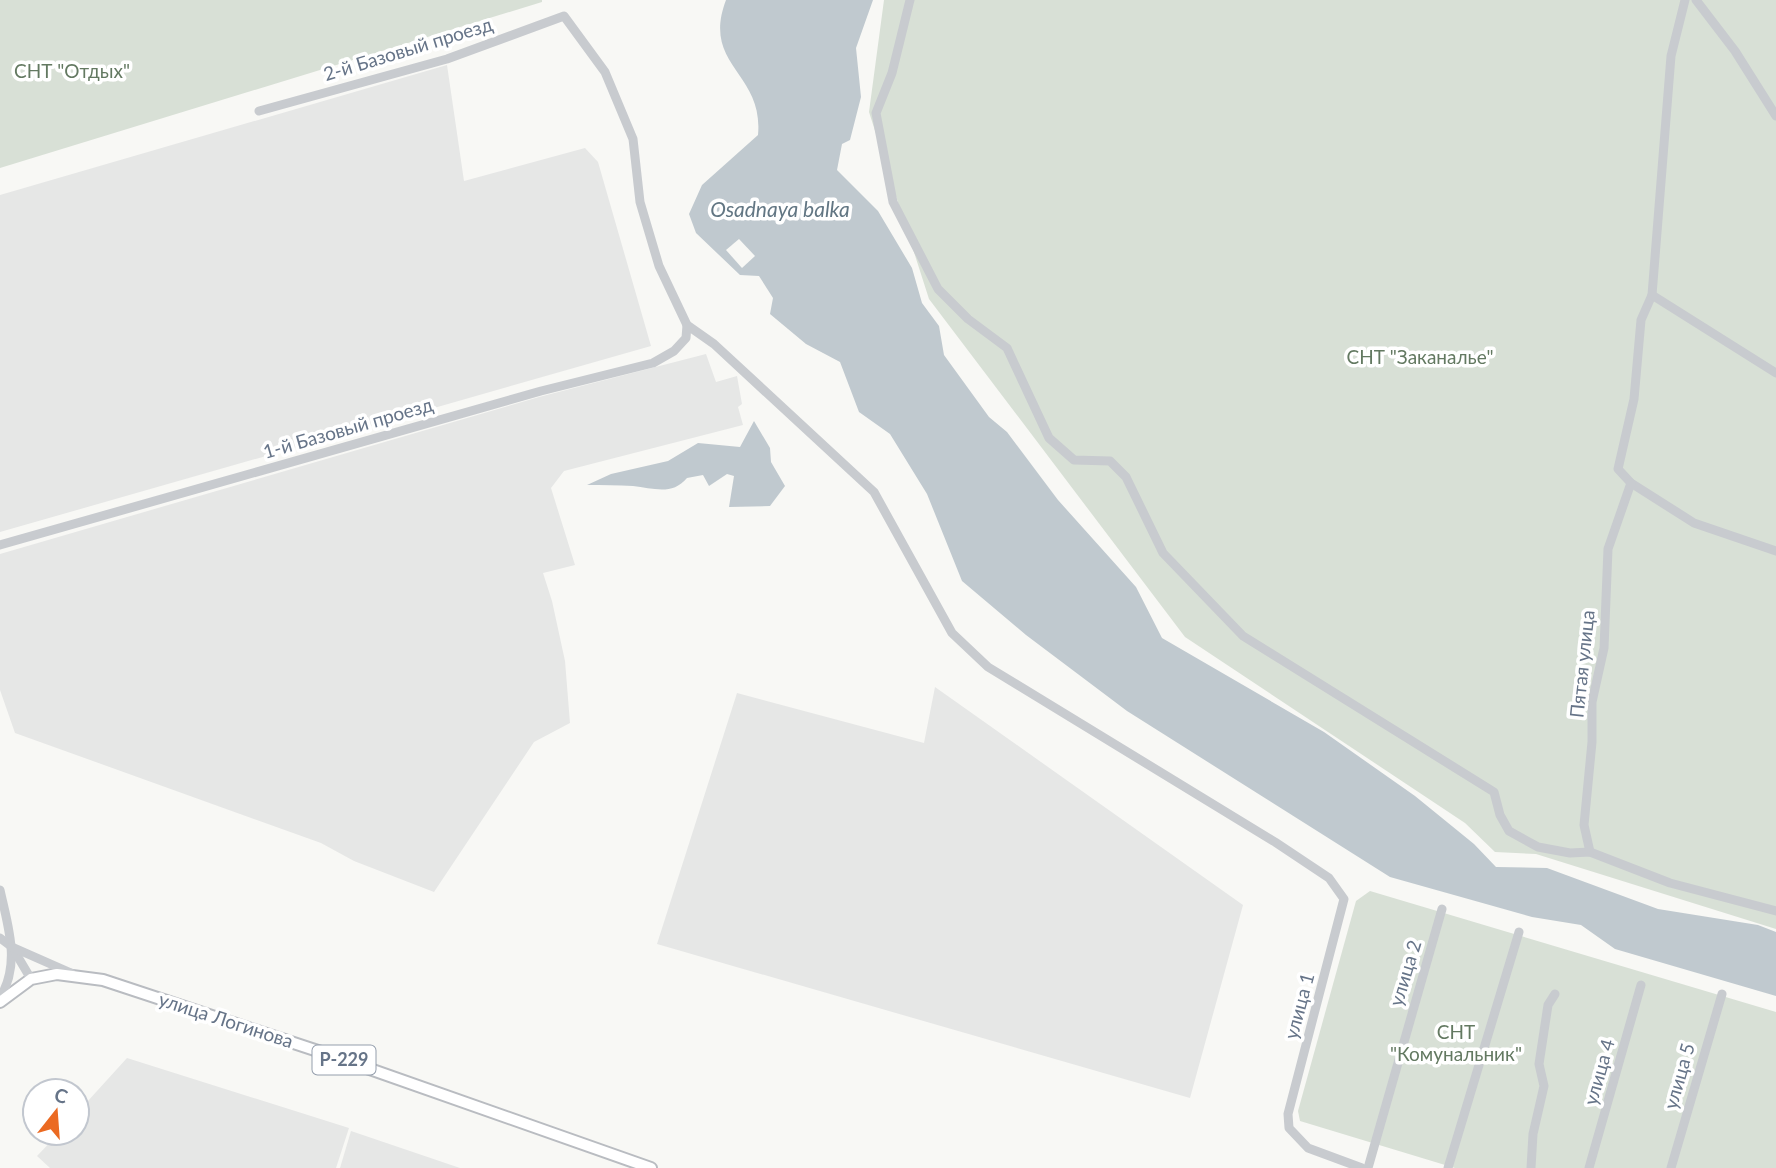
<svg xmlns="http://www.w3.org/2000/svg" width="1776" height="1168" font-family="Lato,sans-serif">
  <style>
    .built { fill: #e6e7e6 }
    .green { fill: #d8e0d6 }
    .water { fill: #c0c9cf }
    .pier { fill: #f8f8f5 }
    .lines { fill: none; stroke-linecap: round; stroke-linejoin: round }
    .major-casing { stroke: #b9bcc1; stroke-width: 14 }
    .minor { stroke: #c8cbcf; stroke-width: 9 }
    .major { stroke: #fff; stroke-width: 10 }
    .labels { text-anchor: middle; stroke-width: 7; stroke-linejoin: round; paint-order: stroke }
    .shield { fill: #fff; stroke: #949eac; stroke-width: 2 }
    .shield-label { font-size: 18px; font-weight: bold; fill: #667488 }
    .street-label { font-size: 19px; fill: #667488; stroke: #fff }
    .park-label { font-size: 19px; fill: #637961; stroke: #fff }
    .water-label { font-size: 21px; font-style: italic; fill: #627683; stroke: #fff }
  </style>
  <rect width="100%" height="100%" fill="#f8f8f5"/>
  <g class="built">
    <polygon points="447,65 464,181 585,148 598,162 651,346 0,532 0,195"/>
    <polygon points="706,354 716,382 737,376 742,404 738,407 743,425 564,471 551,488 575,565 543,573 552,601 565,661 570,723 534,742 434,892 354,861 321,843 15,733 0,690 0,554 539,397"/>
    <polygon points="935,687 1243,905 1190,1098 657,944 737,693 924,743"/>
    <polygon points="127,1058 349,1128 336,1168 50,1168 37,1156 59,1133 77,1133 77,1113"/>
    <polygon points="351,1131 460,1168 340,1168"/>
  </g>
  <g class="green">
    <polygon points="0,0 542,0 542,2 0,168"/>
    <polygon points="884,0 1776,0 1776,929 1536,854 1495,852 1465,823 1185,637 929,299 869,112"/>
    <polygon points="1370,891 1776,1012 1776,1168 1455,1168 1300,1121 1298,1111 1356,901"/>
  </g>
  <g class="water">
    <path d="M726,0H873L856,48L861,97L850,140L842,144L837,170L878,211L912,268L922,303L939,326L944,355L989,417L1007,432L1058,500L1136,587L1162,638L1324,732L1415,796L1474,844L1496,867L1547,868L1658,909L1758,925L1776,932V996L1615,949L1581,925L1532,917L1390,877L1127,711L1026,635L962,581L927,494L890,434L859,412L840,362L806,344L770,314L773,298L759,276L740,275L696,233L689,214L702,185L758,135C764,72 701,66 726,0Z"/>
    <path d="M754,421L770,448L771,462L785,486L770,506L729,507L734,476L727,474L709,486L703,475L687,478C672,496 653,488 633,486C618,485 602,485 587,485L611,474L668,461L698,443L740,447Z"/>
  </g>
  <polygon class="pier" points="739,239 755,256 742,268 726,250"/>
  <g class="lines">
    <g class="major-casing">
      <polyline id="major" points="0,1002 31,979 57,974 103,980 330,1055 651,1168"/>
    </g>
    <g class="minor">
      <polyline points="910,0 892,73 876,113 893,202 938,289 968,319 1007,348 1049,438 1074,460 1110,461 1126,477 1163,553 1243,636 1494,792 1500,815 1509,831 1538,847 1570,853 1590,852 1670,883 1776,911"/>
      <polyline points="1685,0 1671,56 1652,295 1641,320 1634,399 1618,469 1631,483 1694,523 1776,551"/>
      <polyline points="1696,0 1735,51 1776,116"/>
      <polyline points="259,111 447,59 564,16 605,72 633,139 640,202 659,266 687,325 714,344 874,492 952,633 988,667 1275,842 1329,878 1344,899 1288,1114 1289,1128 1308,1148 1362,1168"/>
      <polyline points="1652,295 1776,373"/>
      <polyline points="0,545 541,391 653,363 674,351 686,338 687,325"/>
      <polyline points="1590,852 1584,825 1592,742 1592,702 1604,648 1608,549 1631,483"/>
      <path d="M0,890C8,927 21,963 0,998"/>
      <polyline points="0,938 12,947 31,979"/>
      <polyline points="12,947 71,973"/>
      <polyline points="1368,1168 1442,909"/>
      <polyline points="1448,1168 1519,932"/>
      <polyline points="1531,1168 1533,1134 1544,1086 1539,1064 1548,1005 1555,994"/>
      <polyline points="1589,1168 1641,985"/>
      <polyline points="1671,1168 1722,994"/>
    </g>
    <use href="#major" class="major"/>
  </g>
  <g class="labels">
    <rect class="shield" x="312.5" y="1045.5" width="63" height="29" rx="5"/>
    <g class="shield-label">
      <text x="344" y="1066">Р-229</text>
    </g>
    <g class="street-label">
      <text transform="translate(408 49) rotate(-17)" y="7">2-й Базовый проезд</text>
      <text transform="translate(348 428) rotate(-16)" y="7">1-й Базовый проезд</text>
      <text transform="translate(1582 664) rotate(-84)" y="7">Пятая улица</text>
      <text transform="translate(1405 973) rotate(-73)" y="7">улица 2</text>
      <text transform="translate(1299 1006) rotate(-75)" y="7">улица 1</text>
      <text transform="translate(226 1020) rotate(18)" y="7">улица Логинова</text>
      <text transform="translate(1599 1072) rotate(-74)" y="7">улица 4</text>
      <text transform="translate(1679 1076) rotate(-74)" y="7">улица 5</text>
    </g>
    <g class="park-label">
      <text x="72" y="78">СНТ "Отдых"</text>
      <text x="1420" y="364">СНТ "Заканалье"</text>
      <text x="1456" y="1039">СНТ<tspan x="1456" dy="22">"Комунальник"</tspan></text>
    </g>
    <g class="water-label">
      <text x="780" y="217">Osadnaya balka</text>
    </g>
  </g>
  <g transform="translate(56 1112) rotate(17)"><circle r="33" fill="#ffffff" stroke="#c2c7cf" stroke-width="2"/>
  <path d="M0-5L12 26L0 18L-12 26Z" fill="#eb6a22"/>
  <text y="-10" font-size="19" font-weight="bold" text-anchor="middle" fill="#667488">С</text>
  </g>
</svg>
